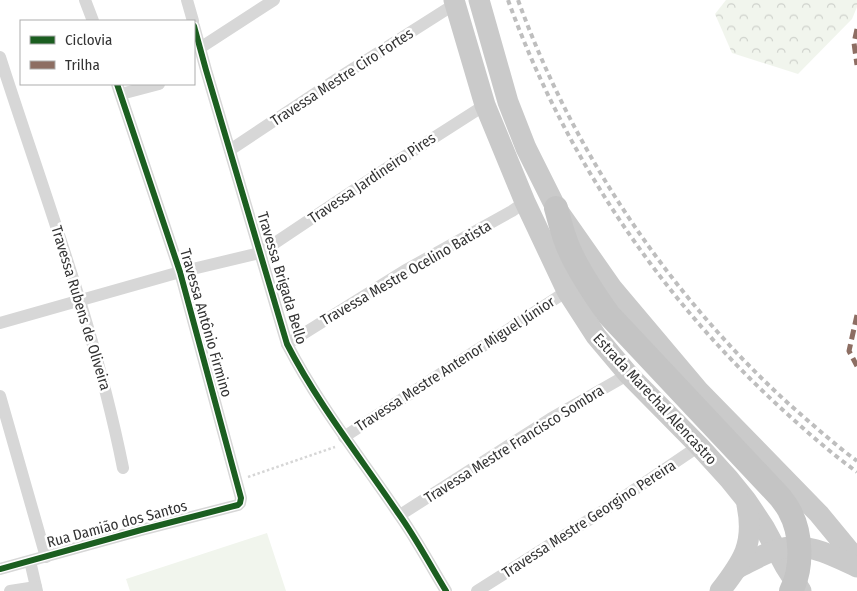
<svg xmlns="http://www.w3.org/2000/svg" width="857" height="591" font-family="'Fira Sans Condensed',sans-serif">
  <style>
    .forest { fill: url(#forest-crowns) }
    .garden { fill: #f1f5ed }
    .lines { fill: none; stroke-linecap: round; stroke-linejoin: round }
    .path { stroke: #d6d6d6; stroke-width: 2.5; stroke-dasharray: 2.5 2.5; stroke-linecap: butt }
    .minor { stroke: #d7d7d7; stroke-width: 12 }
    .primary { stroke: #cacaca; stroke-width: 21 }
    .motorway { stroke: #c4c4c4; stroke-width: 24 }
    .rail { stroke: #bebebe; stroke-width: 4; stroke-dasharray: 5 4; stroke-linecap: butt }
    .quiet { stroke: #8d6e63; stroke-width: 5; stroke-dasharray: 10 5; stroke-linecap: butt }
    .cycleway-casing { stroke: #fff; stroke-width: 9 }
    .cycleway { stroke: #1b5e20; stroke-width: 6 }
    .labels { text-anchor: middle; stroke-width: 5; stroke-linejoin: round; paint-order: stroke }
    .street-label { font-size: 15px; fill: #333; stroke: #fff }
  </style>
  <defs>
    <pattern id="forest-crowns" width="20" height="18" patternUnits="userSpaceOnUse" patternTransform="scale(1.25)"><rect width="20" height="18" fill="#f1f5ed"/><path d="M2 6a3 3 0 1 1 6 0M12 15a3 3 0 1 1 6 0" fill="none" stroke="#cfd2cc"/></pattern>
  </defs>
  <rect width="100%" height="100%" fill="#fff"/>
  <polygon class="forest" points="726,0 857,0 857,7 852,19 798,74 732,53 715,14"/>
  <polygon class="garden" points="267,533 286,591 130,591 126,579"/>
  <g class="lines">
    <polyline class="path" points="248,477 335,447"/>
    <g class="minor">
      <polyline points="85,0 93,21"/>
      <polyline points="187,0 193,21"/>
      <path d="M194,26L206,70L287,344C318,404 360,457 398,513C416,538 430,565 446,591"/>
      <polyline points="200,48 274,0"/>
      <path d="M0,57C44,194 95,327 123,468"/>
      <polyline points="121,94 159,84"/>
      <polyline points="230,150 340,77 455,4"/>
      <polyline points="0,323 180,272 260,253 399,160 485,105"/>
      <polyline points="287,344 404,271 512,211 525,202"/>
      <polyline points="0,396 46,557"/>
      <polyline points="344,437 567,291"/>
      <polyline points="400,515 550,419 620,379 628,374"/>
      <polyline points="30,561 37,591"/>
      <polyline points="0,569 141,530 238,505 240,503 241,498 180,272 117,84"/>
      <polyline points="10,591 36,587"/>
      <polyline points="477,591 606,509 699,446"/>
    </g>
    <g class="primary">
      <polyline points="454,0 485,105 525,202 567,291 596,336 628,374 699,446 729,479 746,500 764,527 785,566 801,591"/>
      <polyline points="479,0 508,102 526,148 556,208 612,288 698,390 819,514 857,560"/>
      <path d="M738,568C750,562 763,554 776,550C804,540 832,555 857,567"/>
      <path d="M720,591C743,561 755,544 747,505"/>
    </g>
    <path class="motorway" d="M556,208C560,222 563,236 569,249C579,272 594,294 609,315L780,497C783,501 787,506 789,510C802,533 803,568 791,591"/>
    <g class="rail">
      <path d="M508,0C565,157 661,299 784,411C808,433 831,453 857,472"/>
      <path d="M518,0C574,154 669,295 790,405C812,424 834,444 857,461"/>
    </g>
    <g class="quiet">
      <polyline points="857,29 854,43 857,65"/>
      <polyline points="857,315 849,351 857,366"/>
    </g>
    <g class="cycleway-casing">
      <g id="cycleway">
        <path d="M194,26L206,70L287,344C318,404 360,457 398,513C416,538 430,565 446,591"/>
        <polyline points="0,569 141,530 238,505 240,503 241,498 180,272 117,84"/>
      </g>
    </g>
    <use href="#cycleway" class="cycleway"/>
  </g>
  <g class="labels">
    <g class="street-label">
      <text transform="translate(342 77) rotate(-33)" y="5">Travessa Mestre Ciro Fortes</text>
      <text transform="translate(372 178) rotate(-34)" y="5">Travessa Jardineiro Pires</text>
      <text transform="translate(406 273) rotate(-30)" y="5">Travessa Mestre Ocelino Batista</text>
      <text transform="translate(282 278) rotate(73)" y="5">Travessa Brigada Bello</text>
      <text transform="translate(81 308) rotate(73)" y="5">Travessa Rubens de Oliveira</text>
      <text transform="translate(206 323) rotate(74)" y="5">Travessa Antônio Firmino</text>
      <text transform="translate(455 364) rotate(-33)" y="5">Travessa Mestre Antenor Miguel Júnior</text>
      <text transform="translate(655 399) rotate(47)" y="5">Estrada Marechal Alencastro</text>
      <text transform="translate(514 444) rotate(-32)" y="5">Travessa Mestre Francisco Sombra</text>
      <text transform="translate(589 519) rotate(-33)" y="5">Travessa Mestre Georgino Pereira</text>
      <text transform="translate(117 524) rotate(-15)" y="5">Rua Damião dos Santos</text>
    </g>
  </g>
  <rect x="20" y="20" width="175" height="65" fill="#ffffff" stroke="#adadad"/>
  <rect x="30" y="36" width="25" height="8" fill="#1b5e20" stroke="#adadad"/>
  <text x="65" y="45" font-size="15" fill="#333333">Ciclovia</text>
  <rect x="30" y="61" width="25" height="8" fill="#8d6e63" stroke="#adadad"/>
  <text x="65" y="70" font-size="15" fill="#333333">Trilha</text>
</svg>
